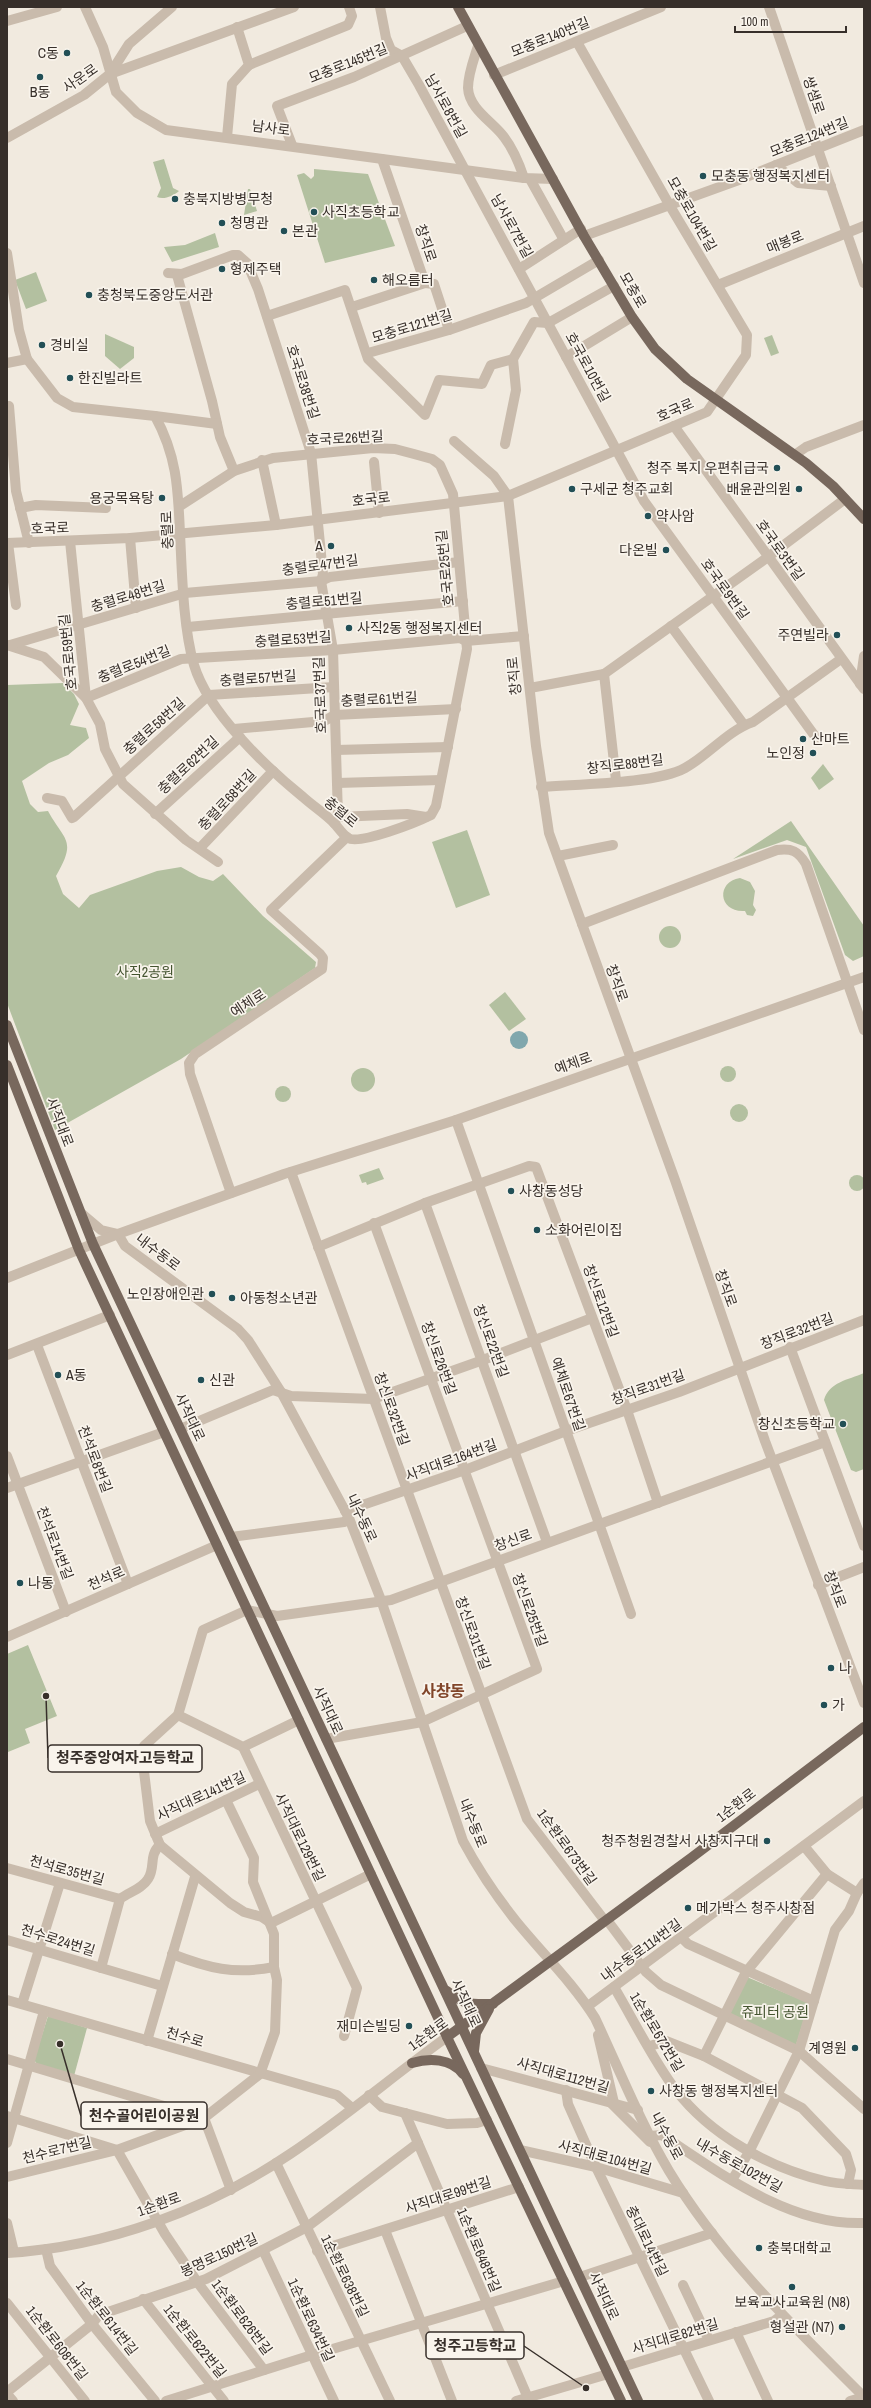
<svg xmlns="http://www.w3.org/2000/svg" width="871" height="2408" font-family="'Archivo Narrow','Noto Sans KR',sans-serif">
  <style>
    .green { fill: #b3c0a0 }
    .water { fill: #80a7ad }
    .lines { fill: none; stroke-linecap: round; stroke-linejoin: round }
    .minor { stroke: #c9bbac; stroke-width: 10 }
    .major { stroke: #78685d; stroke-width: 10 }
    .poi-dot { fill: #224f56; stroke: #f9f4ec; stroke-width: 1.5 }
    .labels { text-anchor: middle; stroke-width: 3.5; stroke-linejoin: round; paint-order: stroke }
    .street-label { font-size: 14px; fill: #372f2a; stroke: #f9f4ec }
    .poi-label { font-size: 14px; fill: #372f2a; stroke: #f9f4ec; text-anchor: start }
    .park-label { font-size: 14px; fill: #445430; stroke: #f9f4ec }
    .quarter-label { font-size: 16px; font-weight: bold; fill: #814529; stroke: #f9f4ec }
    .leader { fill: none; stroke: #372f2a; stroke-width: 1.5 }
    .callout-dot { fill: #372f2a; stroke: #f9f4ec; stroke-width: 1.5 }
    .callout { fill: #f9f4ec; stroke: #372f2a; stroke-width: 1.5 }
    .callout-label { font-size: 15px; text-anchor: middle; font-weight: bold; fill: #372f2a }
  </style>
  <rect width="100%" height="100%" fill="#f1eadf"/>
  <g class="green">
    <path d="M164,159L173,188L179,191C173,196 164,200 157,197L161,188L153,162Z"/>
    <polygon points="314,169 368,174 395,246 325,263 297,175 304,173 311,179 314,176"/>
    <polygon points="248,189 250,189 257,211 244,215"/>
    <polygon points="215,233 219,247 172,262 164,247 185,245"/>
    <polygon points="36,272 47,301 26,309 15,280"/>
    <polygon points="105,334 134,347 134,358 120,369 105,356"/>
    <polygon points="772,335 779,353 771,356 764,338"/>
    <path d="M63,683L74,694L79,704L70,725L86,728L89,738L68,755L49,763L22,781L30,804L38,812L48,811C65,842 77,839 56,876L63,894L79,908L90,895L157,871L181,867L199,877L213,881L223,874L263,916L316,962L315,968L181,1059L55,1130L7,1003V685Z"/>
    <polygon points="823,764 834,779 819,790 811,778"/>
    <polygon points="791,821 864,926 864,956 853,961 845,955 806,847 787,840 733,859"/>
    <polygon points="467,830 490,895 456,908 432,842"/>
    <path d="M740,878L750,882L755,891L753,905L756,910L753,916L747,915L745,911C719,913 715,882 740,878Z"/>
    <circle cx="670" cy="937" r="11"/>
    <polygon points="505,992 526,1019 509,1031 489,1005"/>
    <circle cx="728" cy="1074" r="8"/>
    <circle cx="363" cy="1080" r="12"/>
    <circle cx="283" cy="1094" r="8"/>
    <circle cx="739" cy="1113" r="9"/>
    <polygon points="379,1168 384,1179 367,1185 366,1182 362,1183 359,1175"/>
    <circle cx="857" cy="1183" r="8"/>
    <path d="M864,1373V1469L856,1472L851,1470L824,1400C829,1382 848,1380 864,1373Z"/>
    <polygon points="28,1645 57,1716 25,1729 30,1743 8,1752 7,1654"/>
    <polygon points="747,1977 809,2003 796,2045 728,2013"/>
    <polygon points="48,2016 87,2028 74,2076 37,2064 34,2060"/>
  </g>
  <circle class="water" cx="519" cy="1040" r="9"/>
  <g class="lines">
    <g class="minor">
      <polyline points="85,7 103,47 116,92 137,113 166,130 524,178 553,179"/>
      <polyline points="380,7 386,38 391,50 402,56 419,85 644,501 817,739"/>
      <polyline points="769,7 864,283"/>
      <polyline points="7,21 57,7"/>
      <path d="M478,46C474,59 468,74 468,88C469,109 493,122 504,137C514,150 519,163 524,178"/>
      <polyline points="249,65 348,25 352,16 349,7"/>
      <polyline points="110,74 294,7"/>
      <polyline points="494,75 661,7"/>
      <polyline points="227,137 232,84 249,65 237,27"/>
      <polyline points="7,138 84,95 110,74 129,44 172,7"/>
      <polyline points="292,145 277,106 354,77 467,26"/>
      <polyline points="382,159 425,283 434,284 449,330"/>
      <polyline points="776,165 798,183 831,186"/>
      <polyline points="530,179 564,240"/>
      <polyline points="584,236 736,181 864,130"/>
      <path d="M7,253L19,330L27,359L57,398L73,407L155,416C177,456 178,489 180,533C182,573 183,627 194,665C208,712 266,767 303,797C313,806 324,813 333,822C338,827 342,834 348,838C360,845 417,822 431,815L436,806L467,649L453,494L440,465L432,459L414,454L395,449L373,448L273,458L234,471L180,506"/>
      <polyline points="519,269 581,229"/>
      <polyline points="168,273 182,274 233,255 238,255 247,263 258,289 311,453 323,574 321,581 333,650 338,817 334,823"/>
      <polyline points="177,275 212,401 220,437 234,471"/>
      <polyline points="718,285 864,226"/>
      <polyline points="352,307 425,283"/>
      <polyline points="267,316 345,290 368,359 425,415 439,380 482,384 491,365 513,359 516,390 505,444"/>
      <polyline points="368,353 449,330 526,303 599,260"/>
      <polyline points="566,357 632,317"/>
      <polyline points="513,359 534,322 548,323 614,286"/>
      <polyline points="7,363 27,359"/>
      <polyline points="9,406 16,491 29,543"/>
      <polyline points="155,416 217,424"/>
      <polyline points="674,426 864,689"/>
      <polyline points="454,441 494,476 508,496 536,746 549,833 675,1180 765,1441 864,1703"/>
      <polyline points="796,454 806,447 864,425"/>
      <polyline points="262,460 276,525"/>
      <polyline points="374,462 379,513"/>
      <polyline points="20,508 36,505 106,508"/>
      <polyline points="130,538 136,608"/>
      <polyline points="70,541 86,698 100,724 105,749 123,784 186,840 218,862"/>
      <polyline points="7,543 130,538 276,525 508,496 707,412 746,355 747,335 670,206 577,42"/>
      <polyline points="8,543 16,605"/>
      <polyline points="671,626 744,725"/>
      <polyline points="188,627 463,601"/>
      <polyline points="7,645 44,657 86,698 181,659 333,650 460,638 466,641 524,636"/>
      <polyline points="10,645 185,593 321,581 330,577 459,562"/>
      <polyline points="604,674 616,780"/>
      <polyline points="860,684 864,656"/>
      <polyline points="530,688 604,674 768,557 845,499"/>
      <polyline points="234,729 324,721 335,715 456,709"/>
      <polyline points="336,750 448,747"/>
      <polyline points="337,783 441,780"/>
      <path d="M541,787C577,784 656,784 685,768C709,755 727,731 753,722L841,659"/>
      <polyline points="47,798 62,801 72,818 74,817 209,695 334,687"/>
      <polyline points="155,814 240,737"/>
      <polyline points="338,817 407,814 426,817"/>
      <polyline points="200,848 273,771"/>
      <polyline points="558,856 613,845"/>
      <path d="M582,924L777,850C792,848 798,851 806,864L864,1030"/>
      <polyline points="456,1120 631,1614"/>
      <polyline points="291,1172 527,1819 605,1921"/>
      <polyline points="231,1193 190,1074 189,1063 195,1054 322,969 323,958 320,954 271,910 347,837"/>
      <polyline points="425,1203 547,1542"/>
      <polyline points="81,1213 101,1230 118,1234"/>
      <path d="M118,1234L125,1246L238,1329L248,1340L281,1392L349,1518L381,1600L463,1841C478,1869 496,1896 516,1921C542,1953 573,1983 595,2018C619,2069 640,2122 669,2171C721,2257 793,2326 864,2397"/>
      <polyline points="318,1247 425,1203 529,1166 536,1167 627,1410 658,1503"/>
      <polyline points="7,1278 118,1234 284,1174 456,1120 864,977"/>
      <polyline points="37,1345 128,1584"/>
      <polyline points="790,1347 864,1546"/>
      <polyline points="7,1355 110,1315"/>
      <polyline points="180,1429 273,1390 291,1396 373,1399 483,1360 592,1318"/>
      <polyline points="7,1456 66,1612"/>
      <polyline points="7,1488 164,1432"/>
      <polyline points="345,1511 465,1470 566,1431 679,1392 864,1320"/>
      <polyline points="231,1537 344,1522 349,1518"/>
      <polyline points="818,1585 864,1567"/>
      <polyline points="7,1637 217,1545"/>
      <polyline points="178,1715 243,1747 299,1720"/>
      <polyline points="326,1739 422,1722 537,1669 374,1223"/>
      <polyline points="243,1747 357,1988 344,2036"/>
      <polyline points="155,1834 259,1784"/>
      <polyline points="804,1846 827,1874 857,1893"/>
      <polyline points="7,1868 120,1899"/>
      <polyline points="371,1874 271,1923 262,1917 244,1912 230,1903 160,1845 150,1821 142,1755 144,1746 178,1715 203,1630 247,1610 277,1616 391,1600 825,1442"/>
      <polyline points="607,1920 646,1972 661,1985 799,2051 864,2109"/>
      <polyline points="682,1938 688,1944 814,2001"/>
      <polyline points="7,1940 162,1986"/>
      <path d="M172,1954C208,1968 234,1975 274,1967"/>
      <path d="M101,1968L120,1899C129,1892 142,1889 148,1879C156,1867 148,1856 160,1845"/>
      <path d="M614,1987C633,2019 653,2060 675,2089C710,2135 769,2168 825,2181C837,2184 851,2184 864,2185"/>
      <polyline points="7,2000 337,2095 352,2108"/>
      <polyline points="22,2004 60,1883"/>
      <polyline points="588,2006 864,1801"/>
      <polyline points="598,2035 614,2103"/>
      <polyline points="147,2041 195,1877"/>
      <polyline points="650,2046 666,2041 704,2056 802,2108 846,2154 851,2170 848,2184"/>
      <polyline points="704,2056 746,1972 827,1874"/>
      <polyline points="7,2059 204,2118 231,2190"/>
      <polyline points="481,2068 638,2110"/>
      <polyline points="566,2090 568,2104 596,2167 709,2401"/>
      <polyline points="369,2095 382,2107 447,2124 477,2123 487,2120"/>
      <polyline points="612,2104 650,2142"/>
      <polyline points="405,2113 528,2398"/>
      <polyline points="7,2116 117,2150 165,2234 198,2283 264,2370"/>
      <path d="M650,2136L662,2135C721,2174 790,2226 864,2223"/>
      <polyline points="7,2143 44,2011"/>
      <polyline points="520,2150 596,2167 683,2193"/>
      <polyline points="276,2163 390,2401"/>
      <polyline points="7,2177 117,2150 204,2118 260,2074 275,2032 277,1980 274,1967 274,1934 253,1882 254,1858 226,1800"/>
      <polyline points="732,2180 749,2152 799,2051 835,1930 849,1911 857,1893 864,1883"/>
      <polyline points="7,2223 14,2252"/>
      <polyline points="385,2230 452,2401"/>
      <polyline points="46,2249 50,2266 92,2324 155,2401"/>
      <polyline points="263,2250 334,2401"/>
      <polyline points="317,2251 519,2187"/>
      <path d="M7,2253C107,2247 207,2210 290,2154C344,2118 394,2075 447,2037"/>
      <polyline points="580,2277 712,2233"/>
      <polyline points="683,2285 709,2340"/>
      <polyline points="143,2299 224,2401"/>
      <polyline points="7,2303 85,2401"/>
      <polyline points="736,2332 768,2401"/>
      <polyline points="622,2367 774,2321 782,2315"/>
      <polyline points="7,2392 92,2324 99,2315 206,2279 307,2227 418,2143"/>
      <polyline points="7,2394 13,2401"/>
      <polyline points="166,2401 312,2355 564,2281"/>
      <polyline points="516,2401 608,2374"/>
      <polyline points="850,2401 864,2397"/>
    </g>
    <g class="major">
      <polyline points="458,7 584,236 632,317 655,349 687,379 806,463 833,486 864,519"/>
      <polyline points="7,1025 93,1244 638,2401"/>
      <polyline points="7,1065 79,1250 447,2037 621,2401"/>
      <path d="M447,1991C465,2006 471,2004 493,2004"/>
      <polyline points="447,2037 691,1858 864,1727"/>
      <polyline points="474,2051 476,2033 489,2009"/>
      <path d="M412,2063C429,2058 451,2058 463,2074"/>
    </g>
  </g>
  <g class="poi-dot">
    <circle cx="67" cy="53" r="4"/>
    <circle cx="40" cy="77" r="4"/>
    <circle cx="703" cy="176" r="4"/>
    <circle cx="175" cy="199" r="4"/>
    <circle cx="314" cy="212" r="4"/>
    <circle cx="222" cy="223" r="4"/>
    <circle cx="284" cy="231" r="4"/>
    <circle cx="222" cy="269" r="4"/>
    <circle cx="374" cy="280" r="4"/>
    <circle cx="89" cy="295" r="4"/>
    <circle cx="42" cy="345" r="4"/>
    <circle cx="70" cy="378" r="4"/>
    <circle cx="777" cy="468" r="4"/>
    <circle cx="572" cy="489" r="4"/>
    <circle cx="799" cy="489" r="4"/>
    <circle cx="162" cy="498" r="4"/>
    <circle cx="648" cy="516" r="4"/>
    <circle cx="331" cy="546" r="4"/>
    <circle cx="666" cy="550" r="4"/>
    <circle cx="349" cy="628" r="4"/>
    <circle cx="837" cy="635" r="4"/>
    <circle cx="803" cy="739" r="4"/>
    <circle cx="813" cy="753" r="4"/>
    <circle cx="511" cy="1191" r="4"/>
    <circle cx="537" cy="1230" r="4"/>
    <circle cx="212" cy="1294" r="4"/>
    <circle cx="232" cy="1298" r="4"/>
    <circle cx="58" cy="1375" r="4"/>
    <circle cx="201" cy="1380" r="4"/>
    <circle cx="843" cy="1424" r="4"/>
    <circle cx="20" cy="1583" r="4"/>
    <circle cx="831" cy="1668" r="4"/>
    <circle cx="824" cy="1705" r="4"/>
    <circle cx="767" cy="1841" r="4"/>
    <circle cx="688" cy="1908" r="4"/>
    <circle cx="409" cy="2026" r="4"/>
    <circle cx="855" cy="2048" r="4"/>
    <circle cx="651" cy="2091" r="4"/>
    <circle cx="759" cy="2248" r="4"/>
    <circle cx="792" cy="2287" r="4"/>
    <circle cx="842" cy="2327" r="4"/>
  </g>
  <g class="labels">
    <g class="street-label">
      <text transform="translate(550 37) rotate(-22)" y="5">모충로140번길</text>
      <text transform="translate(348 63) rotate(-22)" y="5">모충로145번길</text>
      <text transform="translate(80 78) rotate(-35)" y="5">사운로</text>
      <text transform="translate(814 95) rotate(71)" y="5">쌍샘로</text>
      <text transform="translate(446 106) rotate(61)" y="5">남사로8번길</text>
      <text transform="translate(271 128) rotate(7)" y="5">남사로</text>
      <text transform="translate(809 137) rotate(-22)" y="5">모충로124번길</text>
      <text transform="translate(692 214) rotate(60)" y="5">모충로104번길</text>
      <text transform="translate(512 226) rotate(61)" y="5">남사로7번길</text>
      <text transform="translate(785 242) rotate(-22)" y="5">매봉로</text>
      <text transform="translate(426 243) rotate(71)" y="5">창직로</text>
      <text transform="translate(633 290) rotate(60)" y="5">모충로</text>
      <text transform="translate(412 326) rotate(-17)" y="5">모충로121번길</text>
      <text transform="translate(588 367) rotate(61)" y="5">호국로10번길</text>
      <text transform="translate(303 382) rotate(72)" y="5">호국로38번길</text>
      <text transform="translate(675 410) rotate(-23)" y="5">호국로</text>
      <text transform="translate(345 438) rotate(-3)" y="5">호국로26번길</text>
      <text transform="translate(371 499) rotate(-7)" y="5">호국로</text>
      <text transform="translate(50 528) rotate(-2)" y="5">호국로</text>
      <text transform="translate(167 530) rotate(-92)" y="5">충렬로</text>
      <text transform="translate(780 550) rotate(54)" y="5">호국로3번길</text>
      <text transform="translate(320 565) rotate(-8)" y="5">충렬로47번길</text>
      <text transform="translate(445 568) rotate(-96)" y="5">호국로25번길</text>
      <text transform="translate(725 589) rotate(54)" y="5">호국로9번길</text>
      <text transform="translate(128 596) rotate(-17)" y="5">충렬로48번길</text>
      <text transform="translate(324 601) rotate(-5)" y="5">충렬로51번길</text>
      <text transform="translate(293 639) rotate(-4)" y="5">충렬로53번길</text>
      <text transform="translate(68 652) rotate(-96)" y="5">호국로59번길</text>
      <text transform="translate(134 664) rotate(-22)" y="5">충렬로54번길</text>
      <text transform="translate(514 676) rotate(-96)" y="5">창직로</text>
      <text transform="translate(258 678) rotate(-4)" y="5">충렬로57번길</text>
      <text transform="translate(320 695) rotate(-92)" y="5">호국로37번길</text>
      <text transform="translate(379 699) rotate(-3)" y="5">충렬로61번길</text>
      <text transform="translate(154 726) rotate(-42)" y="5">충렬로58번길</text>
      <text transform="translate(625 764) rotate(-7)" y="5">창직로88번길</text>
      <text transform="translate(188 765) rotate(-43)" y="5">충렬로62번길</text>
      <text transform="translate(227 800) rotate(-47)" y="5">충렬로68번길</text>
      <text transform="translate(341 812) rotate(40)" y="5">충렬로</text>
      <text transform="translate(617 983) rotate(70)" y="5">창직로</text>
      <text transform="translate(248 1003) rotate(-33)" y="5">예체로</text>
      <text transform="translate(573 1063) rotate(-20)" y="5">예체로</text>
      <text transform="translate(60 1122) rotate(69)" y="5">사직대로</text>
      <text transform="translate(158 1252) rotate(37)" y="5">내수동로</text>
      <text transform="translate(726 1288) rotate(70)" y="5">창직로</text>
      <text transform="translate(601 1301) rotate(70)" y="5">창신로12번길</text>
      <text transform="translate(797 1331) rotate(-21)" y="5">창직로32번길</text>
      <text transform="translate(491 1341) rotate(70)" y="5">창신로22번길</text>
      <text transform="translate(439 1358) rotate(70)" y="5">창신로26번길</text>
      <text transform="translate(648 1387) rotate(-20)" y="5">창직로31번길</text>
      <text transform="translate(568 1394) rotate(71)" y="5">예체로67번길</text>
      <text transform="translate(392 1409) rotate(70)" y="5">창신로32번길</text>
      <text transform="translate(190 1417) rotate(65)" y="5">사직대로</text>
      <text transform="translate(95 1459) rotate(69)" y="5">천석로8번길</text>
      <text transform="translate(451 1460) rotate(-20)" y="5">사직대로164번길</text>
      <text transform="translate(362 1518) rotate(65)" y="5">내수동로</text>
      <text transform="translate(513 1540) rotate(-20)" y="5">창신로</text>
      <text transform="translate(55 1543) rotate(69)" y="5">천석로14번길</text>
      <text transform="translate(106 1578) rotate(-24)" y="5">천석로</text>
      <text transform="translate(835 1589) rotate(69)" y="5">창직로</text>
      <text transform="translate(530 1610) rotate(70)" y="5">창신로25번길</text>
      <text transform="translate(473 1633) rotate(70)" y="5">창신로31번길</text>
      <text transform="translate(328 1710) rotate(65)" y="5">사직대로</text>
      <text transform="translate(201 1796) rotate(-25)" y="5">사직대로141번길</text>
      <text transform="translate(736 1805) rotate(-38)" y="5">1순환로</text>
      <text transform="translate(473 1823) rotate(68)" y="5">내수동로</text>
      <text transform="translate(300 1837) rotate(64)" y="5">사직대로129번길</text>
      <text transform="translate(567 1847) rotate(54)" y="5">1순환로673번길</text>
      <text transform="translate(67 1870) rotate(15)" y="5">천석로35번길</text>
      <text transform="translate(58 1940) rotate(17)" y="5">천수로24번길</text>
      <text transform="translate(641 1950) rotate(-36)" y="5">내수동로114번길</text>
      <text transform="translate(466 2003) rotate(65)" y="5">사직대로</text>
      <text transform="translate(657 2032) rotate(59)" y="5">1순환로672번길</text>
      <text transform="translate(428 2034) rotate(-36)" y="5">1순환로</text>
      <text transform="translate(185 2037) rotate(16)" y="5">천수로</text>
      <text transform="translate(563 2075) rotate(16)" y="5">사직대로112번길</text>
      <text transform="translate(667 2136) rotate(62)" y="5">내수동로</text>
      <text transform="translate(57 2150) rotate(-14)" y="5">천수로7번길</text>
      <text transform="translate(605 2157) rotate(15)" y="5">사직대로104번길</text>
      <text transform="translate(739 2165) rotate(29)" y="5">내수동로102번길</text>
      <text transform="translate(448 2195) rotate(-18)" y="5">사직대로99번길</text>
      <text transform="translate(159 2204) rotate(-20)" y="5">1순환로</text>
      <text transform="translate(647 2241) rotate(64)" y="5">충대로14번길</text>
      <text transform="translate(479 2250) rotate(67)" y="5">1순환로648번길</text>
      <text transform="translate(219 2255) rotate(-25)" y="5">봉명로150번길</text>
      <text transform="translate(345 2276) rotate(64)" y="5">1순환로638번길</text>
      <text transform="translate(604 2296) rotate(65)" y="5">사직대로</text>
      <text transform="translate(242 2317) rotate(53)" y="5">1순환로626번길</text>
      <text transform="translate(107 2318) rotate(52)" y="5">1순환로614번길</text>
      <text transform="translate(311 2320) rotate(65)" y="5">1순환로634번길</text>
      <text transform="translate(675 2336) rotate(-17)" y="5">사직대로82번길</text>
      <text transform="translate(195 2341) rotate(51)" y="5">1순환로622번길</text>
      <text transform="translate(57 2343) rotate(52)" y="5">1순환로608번길</text>
    </g>
    <g class="poi-label">
      <text x="59" y="58" text-anchor="end">C동</text>
      <text x="40" y="97" text-anchor="middle">B동</text>
      <text x="711" y="181">모충동 행정복지센터</text>
      <text x="183" y="204">충북지방병무청</text>
      <text x="322" y="217">사직초등학교</text>
      <text x="230" y="228">청명관</text>
      <text x="292" y="236">본관</text>
      <text x="230" y="274">형제주택</text>
      <text x="382" y="285">해오름터</text>
      <text x="97" y="300">충청북도중앙도서관</text>
      <text x="50" y="350">경비실</text>
      <text x="78" y="383">한진빌라트</text>
      <text x="769" y="473" text-anchor="end">청주 복지 우편취급국</text>
      <text x="580" y="494">구세군 청주교회</text>
      <text x="791" y="494" text-anchor="end">배윤관의원</text>
      <text x="154" y="503" text-anchor="end">용궁목욕탕</text>
      <text x="656" y="521">약사암</text>
      <text x="323" y="551" text-anchor="end">A</text>
      <text x="658" y="555" text-anchor="end">다온빌</text>
      <text x="357" y="633">사직2동 행정복지센터</text>
      <text x="829" y="640" text-anchor="end">주연빌라</text>
      <text x="811" y="744">산마트</text>
      <text x="805" y="758" text-anchor="end">노인정</text>
      <text x="519" y="1196">사창동성당</text>
      <text x="545" y="1235">소화어린이집</text>
      <text x="204" y="1299" text-anchor="end">노인장애인관</text>
      <text x="240" y="1303">아동청소년관</text>
      <text x="66" y="1380">A동</text>
      <text x="209" y="1385">신관</text>
      <text x="835" y="1429" text-anchor="end">창신초등학교</text>
      <text x="28" y="1588">나동</text>
      <text x="839" y="1673">나</text>
      <text x="832" y="1710">가</text>
      <text x="759" y="1846" text-anchor="end">청주청원경찰서 사창지구대</text>
      <text x="696" y="1913">메가박스 청주사창점</text>
      <text x="401" y="2031" text-anchor="end">재미슨빌딩</text>
      <text x="847" y="2053" text-anchor="end">계영원</text>
      <text x="659" y="2096">사창동 행정복지센터</text>
      <text x="767" y="2253">충북대학교</text>
      <text x="792" y="2307" text-anchor="middle">보육교사교육원 (N8)</text>
      <text x="834" y="2332" text-anchor="end">형설관 (N7)</text>
    </g>
    <g class="park-label">
      <text x="145" y="977">사직2공원</text>
      <text x="775" y="2017">쥬피터 공원</text>
    </g>
    <g class="quarter-label">
      <text x="443" y="1697">사창동</text>
    </g>
  </g>
  <path class="leader" d="M46 1696L48 1758M60 2044L81 2116M586 2388L524 2346"/>
  <g class="callout-dot">
    <circle cx="46" cy="1696" r="4"/>
    <circle cx="60" cy="2044" r="4"/>
    <circle cx="586" cy="2388" r="4"/>
  </g>
  <g class="callout">
    <rect x="48" y="1745" width="154" height="27" rx="4"/>
    <rect x="81" y="2102" width="126" height="27" rx="4"/>
    <rect x="426" y="2332" width="98" height="27" rx="4"/>
  </g>
  <g class="callout-label">
    <text x="125" y="1763">청주중앙여자고등학교</text>
    <text x="144" y="2121">천수골어린이공원</text>
    <text x="475" y="2351">청주고등학교</text>
  </g>
  <rect width="871" height="2408" fill="none" stroke="#372f2a" stroke-width="16"/>
  <path d="M735 26v6h111v-6" fill="none" stroke="#372f2a" stroke-width="2"/>
  <text x="741" y="26" font-size="12" fill="#372f2a" stroke="#f9f4ec" stroke-width="3" paint-order="stroke">100 m</text>
</svg>
